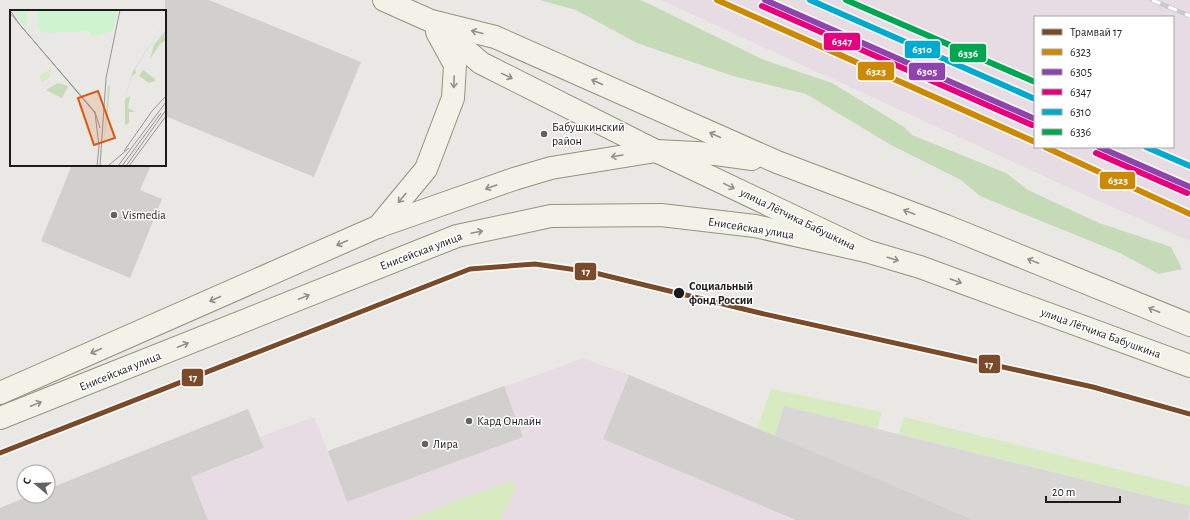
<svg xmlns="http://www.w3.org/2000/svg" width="1190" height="520" font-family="'Alegreya Sans',sans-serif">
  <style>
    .industrial { fill: #e8dce4; fill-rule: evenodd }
    .grass { fill: #d7eac0 }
    .forest { fill: #c5dab7 }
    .parking { fill: #d8d7d6 }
    .building { fill: #d2d0cc }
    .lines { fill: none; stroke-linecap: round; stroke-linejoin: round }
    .secondary-casing { stroke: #93947c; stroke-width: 24 }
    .secondary { stroke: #f2f2e8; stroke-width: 22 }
    .rail-casing { stroke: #c9c9c8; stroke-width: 4.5 }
    .rail { stroke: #fff; stroke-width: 3; stroke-dasharray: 9; stroke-linecap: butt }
    .rail-1-casing { stroke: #fff; stroke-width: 9 }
    .rail-2-casing { stroke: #fff; stroke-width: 9 }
    .rail-3-casing { stroke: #fff; stroke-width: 9 }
    .rail-4-casing { stroke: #fff; stroke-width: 9 }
    .rail-5-casing { stroke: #fff; stroke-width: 9 }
    .rail-1 { stroke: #cb8a05; stroke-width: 6 }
    .rail-2 { stroke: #8e44ad; stroke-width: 6 }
    .rail-3 { stroke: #e5007d; stroke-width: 6 }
    .rail-4 { stroke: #00a9ce; stroke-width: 6 }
    .rail-5 { stroke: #00a651; stroke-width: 6 }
    .tram-1-casing { stroke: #fff; stroke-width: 8 }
    .tram-1 { stroke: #7a4b2a; stroke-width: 5 }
    .oneway { stroke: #91918c }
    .poi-dot { fill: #636361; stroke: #fff; stroke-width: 1.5 }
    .stop-dot { fill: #1b1b1b; stroke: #fff; stroke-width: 1.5 }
    .labels { text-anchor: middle; stroke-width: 3; stroke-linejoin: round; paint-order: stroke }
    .poi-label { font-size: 12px; fill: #1b1b1b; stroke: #fff; text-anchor: start }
    .street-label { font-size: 12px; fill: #1b1b1b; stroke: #fff }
    .stop-label { font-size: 12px; font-weight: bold; fill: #1b1b1b; stroke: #fff; text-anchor: start }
    .inset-road { fill: none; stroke: #979694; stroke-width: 1 }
    .view { fill: #de560d; fill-opacity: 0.15; stroke: #de560d; stroke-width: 2 }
    .inset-edge { fill: none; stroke: #1b1b1b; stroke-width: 2 }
    .line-badge { stroke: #fff; stroke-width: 1.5 }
    .badge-label { font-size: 11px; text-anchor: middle; font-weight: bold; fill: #fff }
  </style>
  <rect width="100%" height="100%" fill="#eae8e4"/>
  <g class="industrial">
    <path d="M661,0H1190V241L1087,196ZM1035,17H1173V147H1035Z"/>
    <polygon points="583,358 629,375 774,436 784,406 1190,506 1190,520 0,520 0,508 29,496 48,496 48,489 248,409 259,437 314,417 328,451"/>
  </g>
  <g class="grass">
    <polygon points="771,389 882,412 877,429 784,406 775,436 757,429"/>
    <polygon points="904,417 1190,487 1190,506 899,434"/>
    <polygon points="512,480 516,488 500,520 406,520"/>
  </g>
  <polygon class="forest" points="540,0 641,0 764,60 832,83 904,127 912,135 1006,173 1028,190 1099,223 1171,247 1182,269 1159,274 1120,253 980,196 961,180 891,145 806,94 733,76 637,43 576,10"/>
  <polygon class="parking" points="784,406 1190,506 1188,520 975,520 775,436"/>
  <g class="building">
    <polygon points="165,0 209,0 361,62 314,177 165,116"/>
    <polygon points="72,165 151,165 140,190 162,199 130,278 41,241"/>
    <polygon points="629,375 864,473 974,520 796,520 603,439"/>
    <polygon points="504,386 523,437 347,502 328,451"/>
    <polygon points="248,409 264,448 191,477 208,520 0,520 0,508 29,496 48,496 48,489"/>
  </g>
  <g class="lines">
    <g class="secondary-casing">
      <g id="secondary">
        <polyline points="384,0 431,21 495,37 777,162 946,226 1190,325"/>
        <polyline points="435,24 481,63 656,151 866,251 920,267 1190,366"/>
        <polyline points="378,227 426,169 453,98 455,65 437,32"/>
        <polyline points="0,393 377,227 514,179 551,168 656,151 716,154 752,159"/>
        <polyline points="0,418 457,236 551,216 661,215 755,226 866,251"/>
      </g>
    </g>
    <use href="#secondary" class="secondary"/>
    <g class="rail-casing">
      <polyline id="rail" points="1152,0 1190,16"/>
    </g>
    <use href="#rail" class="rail"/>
    <g class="rail-1-casing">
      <g id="rail-1">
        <polyline points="717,0 1035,142"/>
        <polyline points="1045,147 1190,214"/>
      </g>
    </g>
    <g class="rail-2-casing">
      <g id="rail-2">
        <polyline points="765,0 1035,119"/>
        <polyline points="1099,147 1190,187"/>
      </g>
    </g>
    <g class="rail-3-casing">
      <g id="rail-3">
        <polyline points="762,6 1032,125"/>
        <polyline points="1096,153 1187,193"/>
      </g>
    </g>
    <g class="rail-4-casing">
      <g id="rail-4">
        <polyline points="810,0 1035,99"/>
        <polyline points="1146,147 1190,166"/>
      </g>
    </g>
    <g class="rail-5-casing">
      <polyline id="rail-5" points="846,0 1035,82"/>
    </g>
    <use href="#rail-1" class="rail-1"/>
    <use href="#rail-2" class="rail-2"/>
    <use href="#rail-3" class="rail-3"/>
    <use href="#rail-4" class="rail-4"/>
    <use href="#rail-5" class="rail-5"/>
    <g class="tram-1-casing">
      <polyline id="tram-1" points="0,453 470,269 535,264 591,272 760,313 1093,387 1190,414"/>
    </g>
    <use href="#tram-1" class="tram-1"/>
  </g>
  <defs><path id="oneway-shaft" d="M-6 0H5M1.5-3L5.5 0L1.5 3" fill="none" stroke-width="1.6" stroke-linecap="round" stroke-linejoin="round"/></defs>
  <g class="oneway">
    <use href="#oneway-shaft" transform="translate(477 32) rotate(-166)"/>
    <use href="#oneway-shaft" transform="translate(507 76) rotate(26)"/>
    <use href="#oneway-shaft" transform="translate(454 82) rotate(92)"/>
    <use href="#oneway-shaft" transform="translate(597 82) rotate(-156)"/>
    <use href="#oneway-shaft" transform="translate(715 135) rotate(-156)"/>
    <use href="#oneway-shaft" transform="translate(617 156) rotate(171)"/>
    <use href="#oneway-shaft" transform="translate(729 186) rotate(26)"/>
    <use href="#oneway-shaft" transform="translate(491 187) rotate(160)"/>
    <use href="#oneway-shaft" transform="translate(402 198) rotate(130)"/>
    <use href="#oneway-shaft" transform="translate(909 212) rotate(-159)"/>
    <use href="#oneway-shaft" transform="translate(477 232) rotate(-12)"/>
    <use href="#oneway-shaft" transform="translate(342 243) rotate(156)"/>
    <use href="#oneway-shaft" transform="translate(893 259) rotate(17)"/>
    <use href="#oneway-shaft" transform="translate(1033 261) rotate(-158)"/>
    <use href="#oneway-shaft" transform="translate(956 281) rotate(20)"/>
    <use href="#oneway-shaft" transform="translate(304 297) rotate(-22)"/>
    <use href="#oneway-shaft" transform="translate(215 299) rotate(156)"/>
    <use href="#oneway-shaft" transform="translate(1154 310) rotate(-158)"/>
    <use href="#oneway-shaft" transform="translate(183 345) rotate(-22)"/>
    <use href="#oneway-shaft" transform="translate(96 351) rotate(156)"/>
    <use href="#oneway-shaft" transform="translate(36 404) rotate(-22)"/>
  </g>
  <g class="poi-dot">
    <circle cx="544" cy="134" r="4"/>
    <circle cx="114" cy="215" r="4"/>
    <circle cx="469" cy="421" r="4"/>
    <circle cx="425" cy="444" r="4"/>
  </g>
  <circle class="stop-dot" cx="679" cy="293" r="6"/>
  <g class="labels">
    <g class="poi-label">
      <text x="552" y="131">Бабушкинский<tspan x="552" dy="14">район</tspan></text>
      <text x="122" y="219">Vismedia</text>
      <text x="477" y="425">Кард Онлайн</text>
      <text x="433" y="448">Лира</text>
    </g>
    <g class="street-label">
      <text transform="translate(798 219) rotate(26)" y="4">улица Лётчика Бабушкина</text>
      <text transform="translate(751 228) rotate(9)" y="4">Енисейская улица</text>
      <text transform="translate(421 251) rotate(-21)" y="4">Енисейская улица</text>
      <text transform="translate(1101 333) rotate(20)" y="4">улица Лётчика Бабушкина</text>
      <text transform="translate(120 371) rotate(-22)" y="4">Енисейская улица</text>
    </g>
    <g class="stop-label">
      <text x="689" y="290">Социальный<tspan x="689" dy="14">фонд России</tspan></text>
    </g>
  </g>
  <g transform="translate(10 10)">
    <rect width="156" height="156" fill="#eae8e4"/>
    <path d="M41,59L40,67L32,72L29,66Z" fill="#d7eac0"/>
    <path d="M156,10L125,59L126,63L122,66L115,87L123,61ZM156,20L154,26L156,30L150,34L140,49L144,35ZM133,60L145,69V71L139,73L129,66ZM48,73L58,76L52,88L36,80ZM100,75L98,100L94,132L98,76ZM120,86L118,98L125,102H119V113L115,115V89Z" fill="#c5dab7"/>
    <path d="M4,0H23L17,3L15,18ZM24,0H103L107,2L103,21L81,27L80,21L31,23L27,13V1Z" fill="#cff3cf"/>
    <path class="inset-road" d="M0,0L10,15L85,102L90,118M0,3L85,103L89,136L87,156M114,141L142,101L156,86M90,156L96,68L110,0M98,156L119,138M108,156L156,92M112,156L151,103M116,156L156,100M119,156L156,106"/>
    <path class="view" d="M88,81L105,128L84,135L68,88Z"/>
    <rect width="156" height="156" class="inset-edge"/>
  </g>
  <g class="line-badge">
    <rect x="823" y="32" width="38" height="19" rx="4" fill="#e5007d"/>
    <rect x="904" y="40" width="37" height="19" rx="4" fill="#00a9ce"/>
    <rect x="949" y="43" width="38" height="20" rx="4" fill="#00a651"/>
    <rect x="857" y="61" width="38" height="20" rx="4" fill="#cb8a05"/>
    <rect x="908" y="62" width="38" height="19" rx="4" fill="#8e44ad"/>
    <rect x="1099" y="171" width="37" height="19" rx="4" fill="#cb8a05"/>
    <rect x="574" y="262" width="23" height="19" rx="4" fill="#7a4b2a"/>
    <rect x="978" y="354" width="23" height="20" rx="4" fill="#7a4b2a"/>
    <rect x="181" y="368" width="23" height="19" rx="4" fill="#7a4b2a"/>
  </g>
  <g class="badge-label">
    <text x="842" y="45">6347</text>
    <text x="922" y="53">6310</text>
    <text x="968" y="57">6336</text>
    <text x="876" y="75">6323</text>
    <text x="927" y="75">6305</text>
    <text x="1118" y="184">6323</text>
    <text x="586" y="275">17</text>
    <text x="989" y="368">17</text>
    <text x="193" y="381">17</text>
  </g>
  <rect x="1034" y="16" width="140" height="132" fill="#ffffff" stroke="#a4a4a4"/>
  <rect x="1042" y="29" width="20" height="6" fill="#7a4b2a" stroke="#a4a4a4"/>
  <text x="1070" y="36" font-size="12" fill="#1b1b1b">Трамвай 17</text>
  <rect x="1042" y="49" width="20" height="6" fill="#cb8a05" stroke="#a4a4a4"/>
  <text x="1070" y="56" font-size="12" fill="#1b1b1b">6323</text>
  <rect x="1042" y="69" width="20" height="6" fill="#8e44ad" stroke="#a4a4a4"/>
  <text x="1070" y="76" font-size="12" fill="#1b1b1b">6305</text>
  <rect x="1042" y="89" width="20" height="6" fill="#e5007d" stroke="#a4a4a4"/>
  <text x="1070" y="96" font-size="12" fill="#1b1b1b">6347</text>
  <rect x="1042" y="109" width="20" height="6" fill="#00a9ce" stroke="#a4a4a4"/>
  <text x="1070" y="116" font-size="12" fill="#1b1b1b">6310</text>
  <rect x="1042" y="129" width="20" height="6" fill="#00a651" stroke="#a4a4a4"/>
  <text x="1070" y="136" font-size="12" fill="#1b1b1b">6336</text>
  <g transform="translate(36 484) rotate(289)"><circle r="19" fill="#ffffff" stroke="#a4a4a4"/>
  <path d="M0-3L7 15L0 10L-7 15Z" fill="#636361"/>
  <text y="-6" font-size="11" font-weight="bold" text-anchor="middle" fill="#1b1b1b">С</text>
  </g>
  <path d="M1046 496v6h74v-6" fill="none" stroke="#1b1b1b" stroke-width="2"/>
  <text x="1052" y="496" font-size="12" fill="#1b1b1b" stroke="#ffffff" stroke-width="3" paint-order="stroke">20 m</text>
</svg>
